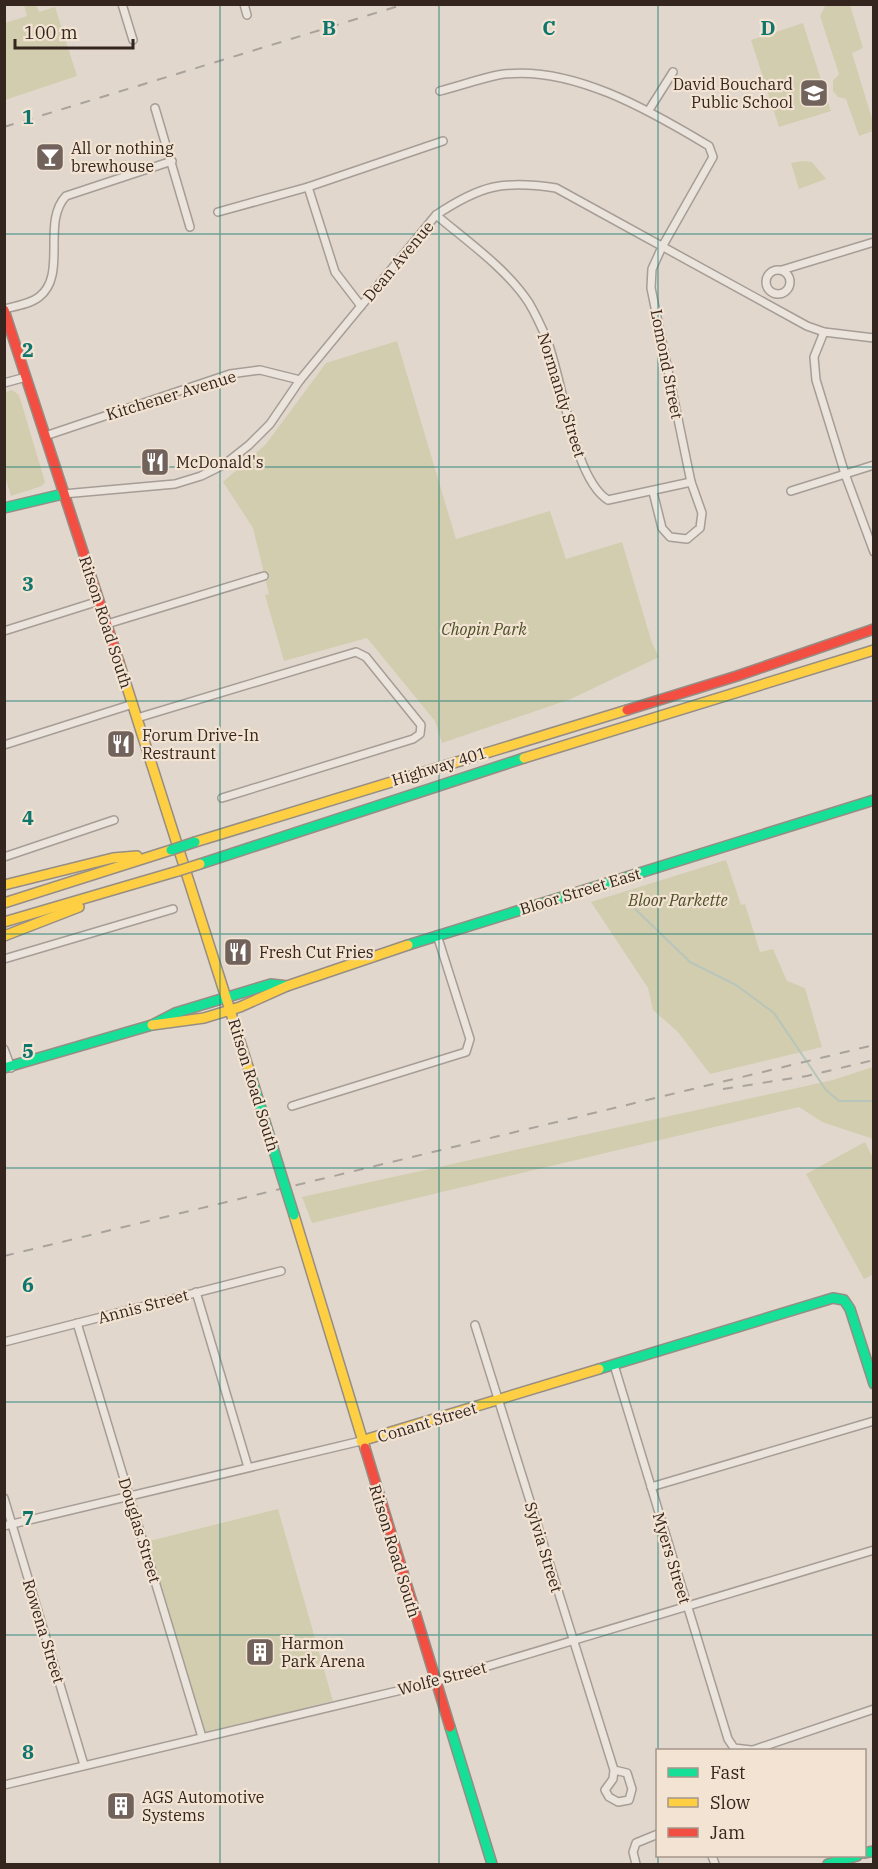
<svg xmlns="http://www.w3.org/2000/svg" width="878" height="1869" font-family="'IBM Plex Serif',serif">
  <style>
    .green { fill: #d3cdaf }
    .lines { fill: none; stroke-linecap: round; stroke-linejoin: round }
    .stream { stroke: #b7c5ba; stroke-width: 2 }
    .street-casing { stroke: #a69d96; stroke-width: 10 }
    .fast-casing { stroke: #968d85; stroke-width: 12 }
    .slow-casing { stroke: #968d85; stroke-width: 12 }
    .jam-casing { stroke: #968d85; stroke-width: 12 }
    .street { stroke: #eae4dd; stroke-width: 7 }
    .fast { stroke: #16e098; stroke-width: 9 }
    .slow { stroke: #ffcf43; stroke-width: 9 }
    .jam { stroke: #f24e42; stroke-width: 9 }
    .rail { stroke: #a9a39d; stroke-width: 2; stroke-dasharray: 10 10; stroke-linecap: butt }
    .fast-bridge-casing { stroke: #968d85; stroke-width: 12; stroke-linecap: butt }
    .slow-bridge-casing { stroke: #968d85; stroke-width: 12; stroke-linecap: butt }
    .fast-bridge { stroke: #16e098; stroke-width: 9 }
    .slow-bridge { stroke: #ffcf43; stroke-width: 9 }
    .grid { fill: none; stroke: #0f766e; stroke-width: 1.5; stroke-opacity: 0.55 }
    .labels { text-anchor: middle; stroke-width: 4.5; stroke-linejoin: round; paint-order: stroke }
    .poi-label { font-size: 16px; fill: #34251e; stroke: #f2e3d2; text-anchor: start }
    .street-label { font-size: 16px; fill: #34251e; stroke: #f2e3d2 }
    .park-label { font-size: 16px; font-style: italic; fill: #4c4f27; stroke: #f2e3d2 }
    .grid-label { font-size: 20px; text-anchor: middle; font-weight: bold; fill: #0f766e; stroke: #f2e3d2; stroke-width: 4.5; stroke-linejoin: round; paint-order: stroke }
  </style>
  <rect width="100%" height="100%" fill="#e1d7cc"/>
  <g class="green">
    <polygon points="826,4 850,5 863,48 852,53 873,122 873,131 859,136 846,99 838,97 833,91 833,81 839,74 820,16"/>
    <polygon points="24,5 36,5 39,12 55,7 77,76 5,100 5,23 27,16"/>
    <polygon points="803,23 831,111 779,127 751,40"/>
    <polygon points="802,161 812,162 826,179 799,189 791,163"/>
    <polygon points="397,341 456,539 550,511 566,559 622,542 652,643 659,657 571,699 442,743 435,721 367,638 284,661 265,595 269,594 253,528 223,482 266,444 326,363"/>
    <polygon points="12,390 19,395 45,482 42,486 11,496 5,476 4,393"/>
    <polygon points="726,860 741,905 745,904 760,952 773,949 787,981 805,988 822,1047 710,1074 678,1032 653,1010 648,988 591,902"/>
    <polygon points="873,1067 873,1139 822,1122 799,1107 312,1223 302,1197 833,1080"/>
    <polygon points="865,1142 873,1158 874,1274 864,1279 806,1174"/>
    <polygon points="278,1509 333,1701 204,1733 145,1542"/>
  </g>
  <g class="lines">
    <polyline class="stream" points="630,904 690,962 736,985 774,1013 826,1090 839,1101 874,1101"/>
    <g class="street-casing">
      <g id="street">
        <polyline points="122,4 133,40"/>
        <polyline points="244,4 247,15"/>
        <path d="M440,91C459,86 479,79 498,75C569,63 651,111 709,146L713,157L662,247L652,269L651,288L691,482L702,513L700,528L687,539L670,537L662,528L653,492"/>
        <polyline points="155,108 190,227"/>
        <polyline points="649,110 673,72"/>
        <polyline points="308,187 335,272 361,306"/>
        <polyline points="218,212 308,187 443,141"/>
        <path d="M436,215C467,241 507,269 529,303C536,315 542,328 547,340C563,380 573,478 608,500L691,482"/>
        <circle cx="778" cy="282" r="12"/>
        <polyline points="782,270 874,242"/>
        <path d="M4,309C16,306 30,304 39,297C68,275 41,222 66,196L172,161"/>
        <polyline points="824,332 814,357 816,380 845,474 874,552"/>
        <polyline points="4,383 26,377"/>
        <polyline points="45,436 230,374 260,370 300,380"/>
        <polyline points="791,491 874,465"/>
        <path d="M63,494L175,484L201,476L225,464L249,445L270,424L300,380L436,215C481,185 503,180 556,188L807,326L824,332L874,338"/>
        <polyline points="107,624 264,576"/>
        <polyline points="4,631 99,601"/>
        <polyline points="137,718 356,652 366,657 421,725 420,734 413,739 222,798"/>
        <polyline points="4,745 133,704"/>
        <polyline points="4,857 114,820"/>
        <polyline points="4,959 173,909"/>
        <polyline points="4,1049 11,1068"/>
        <polyline points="292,1106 466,1052 470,1039 437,935"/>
        <polyline points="196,1292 248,1467"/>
        <polyline points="77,1323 202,1737"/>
        <polyline points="475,1325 614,1770 627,1773 632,1789 629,1800 618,1802 609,1797 605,1790 613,1779 614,1770"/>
        <polyline points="4,1342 281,1271"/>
        <polyline points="614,1365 728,1739 734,1748 751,1750"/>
        <polyline points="651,1487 874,1421"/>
        <polyline points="4,1498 84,1765"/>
        <polyline points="4,1526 361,1441"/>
        <polyline points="753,1750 874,1709"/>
        <polyline points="4,1785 435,1682 874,1550"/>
        <polyline points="712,1856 715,1864"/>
        <polyline points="636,1864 633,1852 636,1843 658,1834"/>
      </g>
    </g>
    <g class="fast-casing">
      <g id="fast">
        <polyline points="4,508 63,494"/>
        <polyline points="200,864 524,758"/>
        <polyline points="408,945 874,800"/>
        <polyline points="4,1068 152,1025 175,1013 271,984 287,986"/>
        <polyline points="251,1076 278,1164"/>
        <polyline points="599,1369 833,1298 844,1300 850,1309 874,1384"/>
        <polyline points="450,1727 492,1864"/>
        <polyline points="864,1853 874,1851"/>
        <polyline points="828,1864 857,1856"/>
      </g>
    </g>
    <g class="slow-casing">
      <g id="slow">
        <polyline points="119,662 251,1076"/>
        <polyline points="524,758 874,650"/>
        <polyline points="195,842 627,710"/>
        <polyline points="4,885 113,858 137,856"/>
        <polyline points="4,903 171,850"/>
        <polyline points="4,922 178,871"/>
        <polyline points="4,936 79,907"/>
        <polyline points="152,1025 204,1018 240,1007 287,986 408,945"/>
        <polyline points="294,1215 365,1448"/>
        <polyline points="361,1441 599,1369"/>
      </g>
    </g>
    <g class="jam-casing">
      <g id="jam">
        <polyline points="4,310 119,662"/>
        <polyline points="627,710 737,676 874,629"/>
        <polyline points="365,1448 450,1727"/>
      </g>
    </g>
    <use href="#street" class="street"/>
    <use href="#fast" class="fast"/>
    <use href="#slow" class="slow"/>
    <use href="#jam" class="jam"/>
    <g class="rail">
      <polyline points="4,127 405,4"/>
      <polyline points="723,1089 807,1076 874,1060"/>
      <polyline points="4,1256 874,1045"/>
    </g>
    <g class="fast-bridge-casing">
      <g id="fast-bridge">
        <polyline points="171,850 195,842"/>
        <polyline points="278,1164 294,1215"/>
      </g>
    </g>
    <g class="slow-bridge-casing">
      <polyline id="slow-bridge" points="178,871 200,864"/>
    </g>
    <use href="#fast-bridge" class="fast-bridge"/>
    <use href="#slow-bridge" class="slow-bridge"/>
  </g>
  <path class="grid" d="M220,4V1864M439,4V1864M658,4V1750M4,234H874M4,467H874M4,701H874M4,934H874M4,1168H874M4,1402H874M4,1635H874M658,1856V1864"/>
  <defs>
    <g id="school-square" transform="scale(1.5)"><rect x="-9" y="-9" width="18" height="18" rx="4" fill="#71635b" stroke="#f2e3d2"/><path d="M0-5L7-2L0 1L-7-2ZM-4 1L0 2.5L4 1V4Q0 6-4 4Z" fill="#fff"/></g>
    <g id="bar-square" transform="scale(1.5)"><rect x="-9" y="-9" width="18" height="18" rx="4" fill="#71635b" stroke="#f2e3d2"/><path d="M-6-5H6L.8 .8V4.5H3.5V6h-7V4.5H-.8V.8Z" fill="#fff"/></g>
    <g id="restaurant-square" transform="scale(1.5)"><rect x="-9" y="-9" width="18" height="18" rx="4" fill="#71635b" stroke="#f2e3d2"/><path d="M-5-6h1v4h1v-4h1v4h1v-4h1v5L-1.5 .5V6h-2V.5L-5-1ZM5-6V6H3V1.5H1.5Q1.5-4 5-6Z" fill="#fff"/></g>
    <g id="building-square" transform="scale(1.5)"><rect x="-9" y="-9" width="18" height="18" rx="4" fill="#71635b" stroke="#f2e3d2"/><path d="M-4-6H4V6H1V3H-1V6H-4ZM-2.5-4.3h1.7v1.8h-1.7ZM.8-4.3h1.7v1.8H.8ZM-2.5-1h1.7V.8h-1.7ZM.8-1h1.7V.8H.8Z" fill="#fff"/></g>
  </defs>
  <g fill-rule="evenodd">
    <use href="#school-square" x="814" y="93"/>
    <use href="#bar-square" x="50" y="157"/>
    <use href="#restaurant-square" x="155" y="462"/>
    <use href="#restaurant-square" x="121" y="744"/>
    <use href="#restaurant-square" x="238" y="952"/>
    <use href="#building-square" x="260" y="1652"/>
    <use href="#building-square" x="121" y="1806"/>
  </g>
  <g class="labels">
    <g class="poi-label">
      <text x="793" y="90" text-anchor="end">David Bouchard<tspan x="793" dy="18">Public School</tspan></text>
      <text x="71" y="154">All or nothing<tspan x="71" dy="18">brewhouse</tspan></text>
      <text x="176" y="468">McDonald's</text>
      <text x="142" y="741">Forum Drive-In<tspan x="142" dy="18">Restraunt</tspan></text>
      <text x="259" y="958">Fresh Cut Fries</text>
      <text x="281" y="1649">Harmon<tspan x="281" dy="18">Park Arena</tspan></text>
      <text x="142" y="1803">AGS Automotive<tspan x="142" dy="18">Systems</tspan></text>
    </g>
    <g class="street-label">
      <text transform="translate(398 261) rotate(-50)" y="6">Dean Avenue</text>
      <text transform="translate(667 364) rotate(79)" y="6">Lomond Street</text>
      <text transform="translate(171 395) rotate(-17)" y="6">Kitchener Avenue</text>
      <text transform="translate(562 395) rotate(73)" y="6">Normandy Street</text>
      <text transform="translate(106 622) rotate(72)" y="6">Ritson Road South</text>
      <text transform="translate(439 766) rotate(-17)" y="6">Highway 401</text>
      <text transform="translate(580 891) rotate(-17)" y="6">Bloor Street East</text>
      <text transform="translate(254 1085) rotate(73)" y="6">Ritson Road South</text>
      <text transform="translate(143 1306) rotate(-15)" y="6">Annis Street</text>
      <text transform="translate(427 1422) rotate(-17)" y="6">Conant Street</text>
      <text transform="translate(140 1530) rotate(73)" y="6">Douglas Street</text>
      <text transform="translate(544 1547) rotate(73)" y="6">Sylvia Street</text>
      <text transform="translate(395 1551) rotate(73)" y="6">Ritson Road South</text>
      <text transform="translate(672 1558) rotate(73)" y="6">Myers Street</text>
      <text transform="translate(44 1631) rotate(73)" y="6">Rowena Street</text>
      <text transform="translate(442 1678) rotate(-15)" y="6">Wolfe Street</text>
    </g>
    <g class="park-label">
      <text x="484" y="635">Chopin Park</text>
      <text x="678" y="906">Bloor Parkette</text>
    </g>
  </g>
  <g class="grid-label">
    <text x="329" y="35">B</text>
    <text x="549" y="35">C</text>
    <text x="768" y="35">D</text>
    <text x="28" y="124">1</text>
    <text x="28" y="357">2</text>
    <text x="28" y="591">3</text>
    <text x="28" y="825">4</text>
    <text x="28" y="1058">5</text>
    <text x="28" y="1292">6</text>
    <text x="28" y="1525">7</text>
    <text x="28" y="1759">8</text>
  </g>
  <rect width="878" height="1869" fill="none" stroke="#34251e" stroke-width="12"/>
  <rect x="656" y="1749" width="210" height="108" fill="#f2e3d2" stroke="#a6978a" stroke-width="1.5"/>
  <rect x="668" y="1768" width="30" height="9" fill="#16e098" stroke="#a6978a" stroke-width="1.5"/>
  <text x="710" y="1779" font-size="18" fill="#34251e">Fast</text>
  <rect x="668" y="1798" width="30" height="9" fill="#ffcf43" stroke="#a6978a" stroke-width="1.5"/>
  <text x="710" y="1809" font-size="18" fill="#34251e">Slow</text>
  <rect x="668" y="1828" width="30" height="9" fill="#f24e42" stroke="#a6978a" stroke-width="1.5"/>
  <text x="710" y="1839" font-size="18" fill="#34251e">Jam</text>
  <path d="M15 39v9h118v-9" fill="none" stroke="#34251e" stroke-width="3"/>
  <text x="24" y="39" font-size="18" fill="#34251e" stroke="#f2e3d2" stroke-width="4.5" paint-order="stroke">100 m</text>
</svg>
